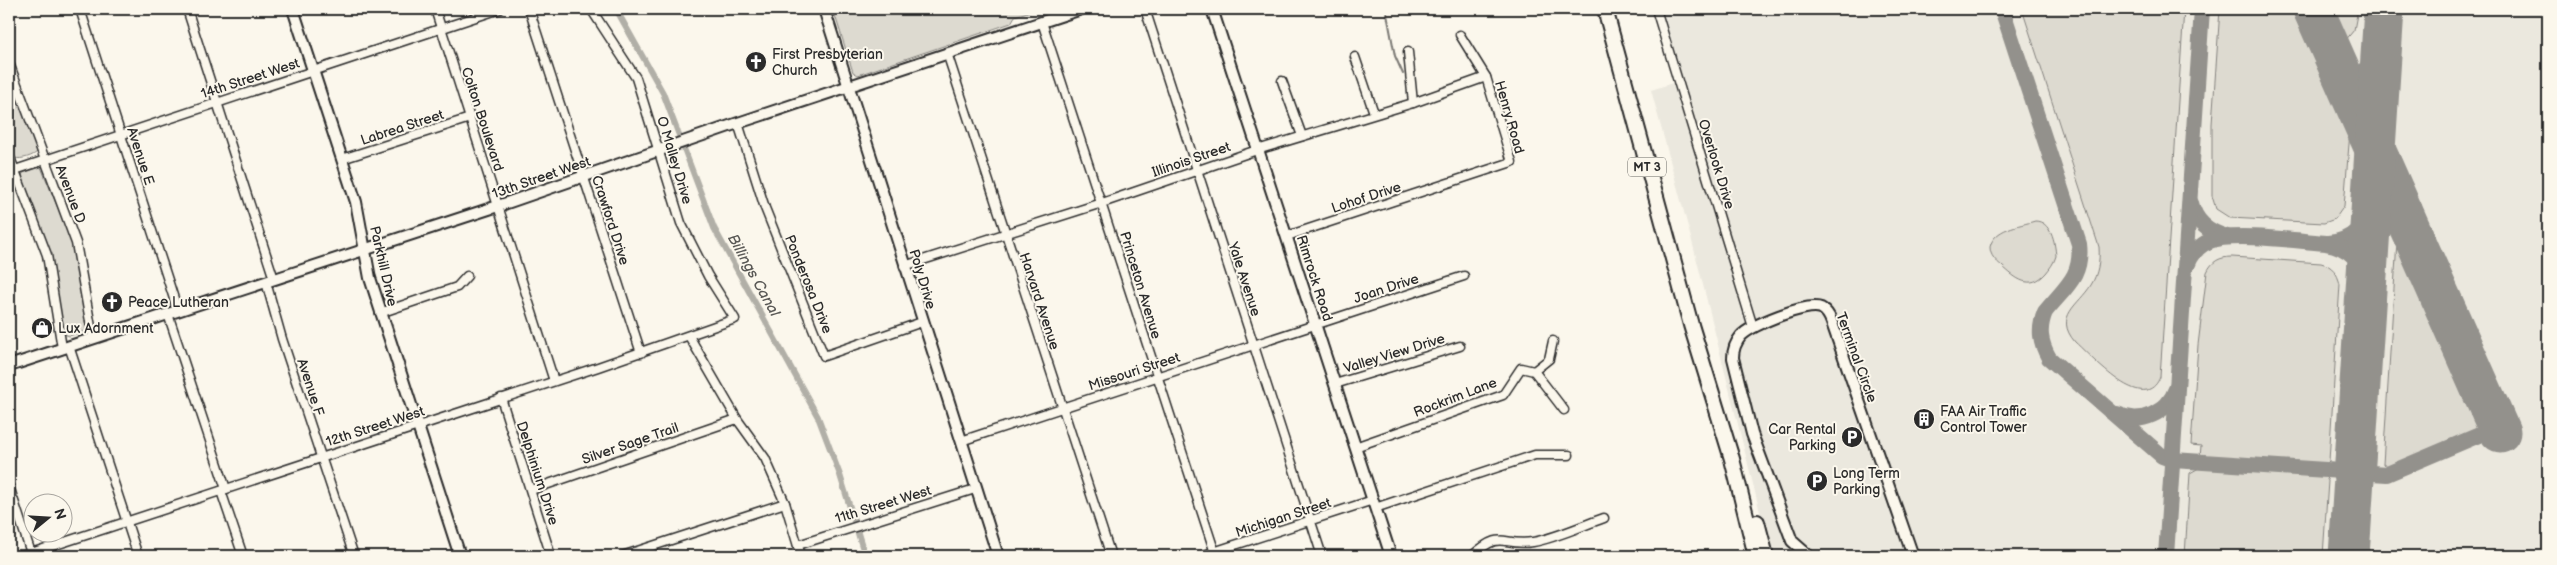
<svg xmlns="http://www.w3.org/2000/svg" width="2557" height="565" font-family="'Balsamiq Sans',sans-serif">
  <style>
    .built { fill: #ebe8de }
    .green { fill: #dddad0; stroke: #84827e }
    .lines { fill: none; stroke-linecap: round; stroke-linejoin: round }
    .stream { stroke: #7b7a75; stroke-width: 2 }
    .canal { stroke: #b1afa7; stroke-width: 6 }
    .taxiway { stroke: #93918c; stroke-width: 16 }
    .runway { stroke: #93918c; stroke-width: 41 }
    .street-casing { stroke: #2b2b2b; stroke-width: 11 }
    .secondary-casing { stroke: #2b2b2b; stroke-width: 14 }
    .highway-casing { stroke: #2b2b2b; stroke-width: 18 }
    .street { stroke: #fbf7ec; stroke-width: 8 }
    .secondary { stroke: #fbf7ec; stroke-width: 10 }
    .highway { stroke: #fbf7ec; stroke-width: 14 }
    .labels { text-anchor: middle; stroke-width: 4; stroke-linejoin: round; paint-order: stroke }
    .shield { fill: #fbf7ec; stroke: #696865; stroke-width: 1 }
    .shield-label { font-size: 12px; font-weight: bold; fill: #2b2b2b }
    .poi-label { font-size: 14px; fill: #2b2b2b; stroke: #fbf7ec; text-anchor: start }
    .street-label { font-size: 14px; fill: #2b2b2b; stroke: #fbf7ec }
    .water-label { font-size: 15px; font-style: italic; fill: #5a5956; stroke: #fbf7ec }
  </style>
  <rect width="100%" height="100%" fill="#fbf7ec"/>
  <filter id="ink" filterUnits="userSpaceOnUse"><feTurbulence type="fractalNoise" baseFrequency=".02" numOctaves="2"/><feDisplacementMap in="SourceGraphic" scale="10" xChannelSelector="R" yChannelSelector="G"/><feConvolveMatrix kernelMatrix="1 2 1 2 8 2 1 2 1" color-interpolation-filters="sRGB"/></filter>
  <g filter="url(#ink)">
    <polygon class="built" points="1660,9 2548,9 2548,556 1771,556 1694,249 1651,90 1682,80"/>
    <g class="green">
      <polygon points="833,9 1037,9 1015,16 1011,23 858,75 853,72"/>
      <path d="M2022,9H2184L2160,377C2144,417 2091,356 2075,342C2053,316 2079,305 2091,285C2098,274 2100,261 2099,247Z"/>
      <polygon points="2220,9 2301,9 2351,119 2344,206 2335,219 2324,223 2230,218 2216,209 2212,196 2212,124"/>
      <polygon points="2325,9 2358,9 2354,30 2345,41 2342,42 2337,37"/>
      <path d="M9,73L38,151C34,156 21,160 15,158L9,143Z"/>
      <polygon points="41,167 76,252 88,326 85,331 69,336 64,334 52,258 22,176 23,173"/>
      <path d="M2035,221C2051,221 2055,243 2056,256C2054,263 2050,268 2046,273C2030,291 2016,279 2002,266C1996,261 1990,256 1990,247C1994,228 2019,226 2035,221Z"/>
      <polygon points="2400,235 2482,415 2481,423 2477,430 2389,468 2383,464 2397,241"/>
      <path d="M2232,257L2321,263C2333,266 2337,273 2340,284L2329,461L2326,464L2200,457L2201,446L2191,445L2198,345L2207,272C2212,261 2220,257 2232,257Z"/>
      <polygon points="2199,468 2325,476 2328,481 2323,556 2185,556 2190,473"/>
    </g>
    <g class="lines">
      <polyline class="stream" points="1386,9 1395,56 1403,74"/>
      <polyline class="canal" points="616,9 663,93 714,228 818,417 840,475 865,556"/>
      <g class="taxiway">
        <path d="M2002,9L2079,244C2083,277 2064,288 2045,312C2038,329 2040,342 2049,358L2162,456L2173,460L2387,474L2498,427"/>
        <path d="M2191,203C2195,222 2208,232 2227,237"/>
        <path d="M2328,243C2353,241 2366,225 2373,202"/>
        <path d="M2187,266C2191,255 2199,245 2210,241C2231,232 2300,241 2326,243C2350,247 2362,261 2367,284"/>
        <path d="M2117,414C2141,426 2168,412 2176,389"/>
        <polyline points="2166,556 2202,9"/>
      </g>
      <g class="runway">
        <polyline points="2313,9 2500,432"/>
        <polyline points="2349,556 2384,9"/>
      </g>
      <g class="street-casing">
        <g id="street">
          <polyline points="80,9 178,311"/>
          <polyline points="187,9 274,279"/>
          <polyline points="435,9 554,381"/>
          <polyline points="529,9 641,353"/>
          <polyline points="1145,9 1322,556"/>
          <polyline points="1656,9 1753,327"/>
          <polyline points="1042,22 1216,556"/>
          <polyline points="1408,52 1413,103"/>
          <polyline points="947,53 1111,556"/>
          <polyline points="1355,57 1374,113"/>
          <polyline points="9,63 76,243 93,338"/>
          <polyline points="1282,81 1302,136"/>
          <polyline points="738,123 765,208 824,356 922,322"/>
          <polyline points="9,155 47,255 62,348"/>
          <polyline points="342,159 470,118"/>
          <polyline points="9,172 500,9"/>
          <polyline points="1287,236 1512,162 1486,77 1460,35"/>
          <polyline points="904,266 1102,203 1257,150 1413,103 1486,77"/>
          <polyline points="266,282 282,339 354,556"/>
          <polyline points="380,313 457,287 467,276"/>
          <polyline points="168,314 226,489"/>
          <polyline points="689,336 737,419 765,458 785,503 801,556"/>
          <polyline points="69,346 138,556"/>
          <polyline points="1534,371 1549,359 1553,341"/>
          <polyline points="1335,384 1460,346"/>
          <polyline points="501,398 551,556"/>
          <polyline points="961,441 1464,276"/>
          <polyline points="1355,447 1503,395 1521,368 1534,371 1564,410"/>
          <polyline points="9,486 32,556"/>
          <polyline points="531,490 737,419"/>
          <polyline points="221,491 243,556"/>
          <polyline points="1375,508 1535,455 1569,455"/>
          <polyline points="798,545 975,489"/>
          <polyline points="22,556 598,367 735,319 708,276 681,223 636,78 591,9"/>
          <polyline points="622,556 785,503"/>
          <polyline points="1201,556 1373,500"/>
          <path d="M1472,556C1503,528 1501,547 1533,542C1556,538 1581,526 1604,518"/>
        </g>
      </g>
      <g class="secondary-casing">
        <g id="secondary">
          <polyline points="293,9 356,202 370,278 460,556"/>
          <polyline points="824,9 998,556"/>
          <polyline points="1212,9 1391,556"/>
          <polyline points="9,366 498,206 738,123 1081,9"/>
          <path d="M1809,556L1792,541L1752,434L1733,358C1733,349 1735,343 1741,336C1751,325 1807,302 1821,308C1827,311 1830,317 1832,323L1913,556"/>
        </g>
      </g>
      <g class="highway-casing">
        <g id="highway">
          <polyline points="1605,9 1691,325 1732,459 1756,556"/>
          <polyline points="1757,522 1766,556"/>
        </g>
      </g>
      <use href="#street" class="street"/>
      <use href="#secondary" class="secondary"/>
      <use href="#highway" class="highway"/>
    </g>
  </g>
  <defs>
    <g id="church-disc" transform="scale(1.125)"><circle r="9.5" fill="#2b2b2b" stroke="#fbf7ec"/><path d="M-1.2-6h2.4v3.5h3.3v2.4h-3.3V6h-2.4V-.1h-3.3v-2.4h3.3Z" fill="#fff"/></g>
    <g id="shop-disc" transform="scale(1.125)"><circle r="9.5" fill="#2b2b2b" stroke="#fbf7ec"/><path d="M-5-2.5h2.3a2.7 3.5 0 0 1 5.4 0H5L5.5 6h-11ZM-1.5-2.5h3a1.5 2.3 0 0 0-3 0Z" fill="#fff"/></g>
    <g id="building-disc" transform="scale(1.125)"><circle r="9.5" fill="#2b2b2b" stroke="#fbf7ec"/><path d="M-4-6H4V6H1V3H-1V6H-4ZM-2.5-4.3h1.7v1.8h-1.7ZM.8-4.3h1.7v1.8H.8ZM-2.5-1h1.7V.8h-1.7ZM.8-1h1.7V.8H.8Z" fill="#fff"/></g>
    <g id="parking-disc" transform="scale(1.125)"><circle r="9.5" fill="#2b2b2b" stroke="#fbf7ec"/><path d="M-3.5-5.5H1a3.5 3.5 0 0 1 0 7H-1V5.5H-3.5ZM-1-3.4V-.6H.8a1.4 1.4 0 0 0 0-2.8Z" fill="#fff"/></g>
  </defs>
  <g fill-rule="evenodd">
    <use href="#church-disc" x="756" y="62"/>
    <use href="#church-disc" x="112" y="302"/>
    <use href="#shop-disc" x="42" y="328"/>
    <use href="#building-disc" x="1924" y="419"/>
    <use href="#parking-disc" x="1852" y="437"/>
    <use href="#parking-disc" x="1817" y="481"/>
  </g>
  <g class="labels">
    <rect class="shield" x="1628" y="157.5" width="38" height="19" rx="4"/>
    <g class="shield-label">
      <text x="1647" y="171">MT 3</text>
    </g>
    <g class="poi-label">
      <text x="772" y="59">First Presbyterian<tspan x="772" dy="16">Church</tspan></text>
      <text x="128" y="307">Peace Lutheran</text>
      <text x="58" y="333">Lux Adornment</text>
      <text x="1940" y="416">FAA Air Traffic<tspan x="1940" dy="16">Control Tower</tspan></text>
      <text x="1836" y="434" text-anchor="end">Car Rental<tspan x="1836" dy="16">Parking</tspan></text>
      <text x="1833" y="478">Long Term<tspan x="1833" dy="16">Parking</tspan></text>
    </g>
    <g class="street-label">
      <text transform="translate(250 78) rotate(-18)" y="5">14th Street West</text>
      <text transform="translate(1510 117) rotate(74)" y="5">Henry Road</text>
      <text transform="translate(483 119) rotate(72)" y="5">Colton Boulevard</text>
      <text transform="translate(402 127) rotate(-18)" y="5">Labrea Street</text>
      <text transform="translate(141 156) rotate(72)" y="5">Avenue E</text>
      <text transform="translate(1191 159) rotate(-19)" y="5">Illinois Street</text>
      <text transform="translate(675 160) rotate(73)" y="5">O Malley Drive</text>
      <text transform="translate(1717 164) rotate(73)" y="5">Overlook Drive</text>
      <text transform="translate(541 177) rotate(-19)" y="5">13th Street West</text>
      <text transform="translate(71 194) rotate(69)" y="5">Avenue D</text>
      <text transform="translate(1366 197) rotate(-18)" y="5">Lohof Drive</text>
      <text transform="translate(611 220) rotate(72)" y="5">Crawford Drive</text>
      <text transform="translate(384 266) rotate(77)" y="5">Parkhill Drive</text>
      <text transform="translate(1315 278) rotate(72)" y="5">Rimrock Road</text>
      <text transform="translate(923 279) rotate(73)" y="5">Poly Drive</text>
      <text transform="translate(1245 279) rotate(72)" y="5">Yale Avenue</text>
      <text transform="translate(809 284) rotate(68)" y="5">Ponderosa Drive</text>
      <text transform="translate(1141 285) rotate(73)" y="5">Princeton Avenue</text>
      <text transform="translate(1386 288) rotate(-18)" y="5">Joan Drive</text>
      <text transform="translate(1040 301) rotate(72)" y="5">Harvard Avenue</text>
      <text transform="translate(1394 353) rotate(-17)" y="5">Valley View Drive</text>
      <text transform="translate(1857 357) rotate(70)" y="5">Terminal Circle</text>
      <text transform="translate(1134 371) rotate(-18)" y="5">Missouri Street</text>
      <text transform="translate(311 387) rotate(72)" y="5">Avenue F</text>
      <text transform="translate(1455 397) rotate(-21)" y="5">Rockrim Lane</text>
      <text transform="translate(375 426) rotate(-18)" y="5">12th Street West</text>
      <text transform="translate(630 443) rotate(-19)" y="5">Silver Sage Trail</text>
      <text transform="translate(538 473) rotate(72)" y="5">Delphinium Drive</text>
      <text transform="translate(883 504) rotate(-17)" y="5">11th Street West</text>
      <text transform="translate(1283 517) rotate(-18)" y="5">Michigan Street</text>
    </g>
    <g class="water-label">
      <text transform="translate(754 275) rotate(61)" y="5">Billings Canal</text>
    </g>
  </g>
  <rect width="2557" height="565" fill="none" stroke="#fbf7ec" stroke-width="30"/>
  <rect x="15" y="15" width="2527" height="535" fill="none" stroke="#2b2b2b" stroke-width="2" filter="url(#ink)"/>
  <g transform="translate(48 518) rotate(72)"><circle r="24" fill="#fbf7ec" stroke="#a8a59f"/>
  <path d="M0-4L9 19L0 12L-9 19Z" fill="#2b2b2b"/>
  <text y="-8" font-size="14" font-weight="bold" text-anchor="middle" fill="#2b2b2b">N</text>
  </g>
</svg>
